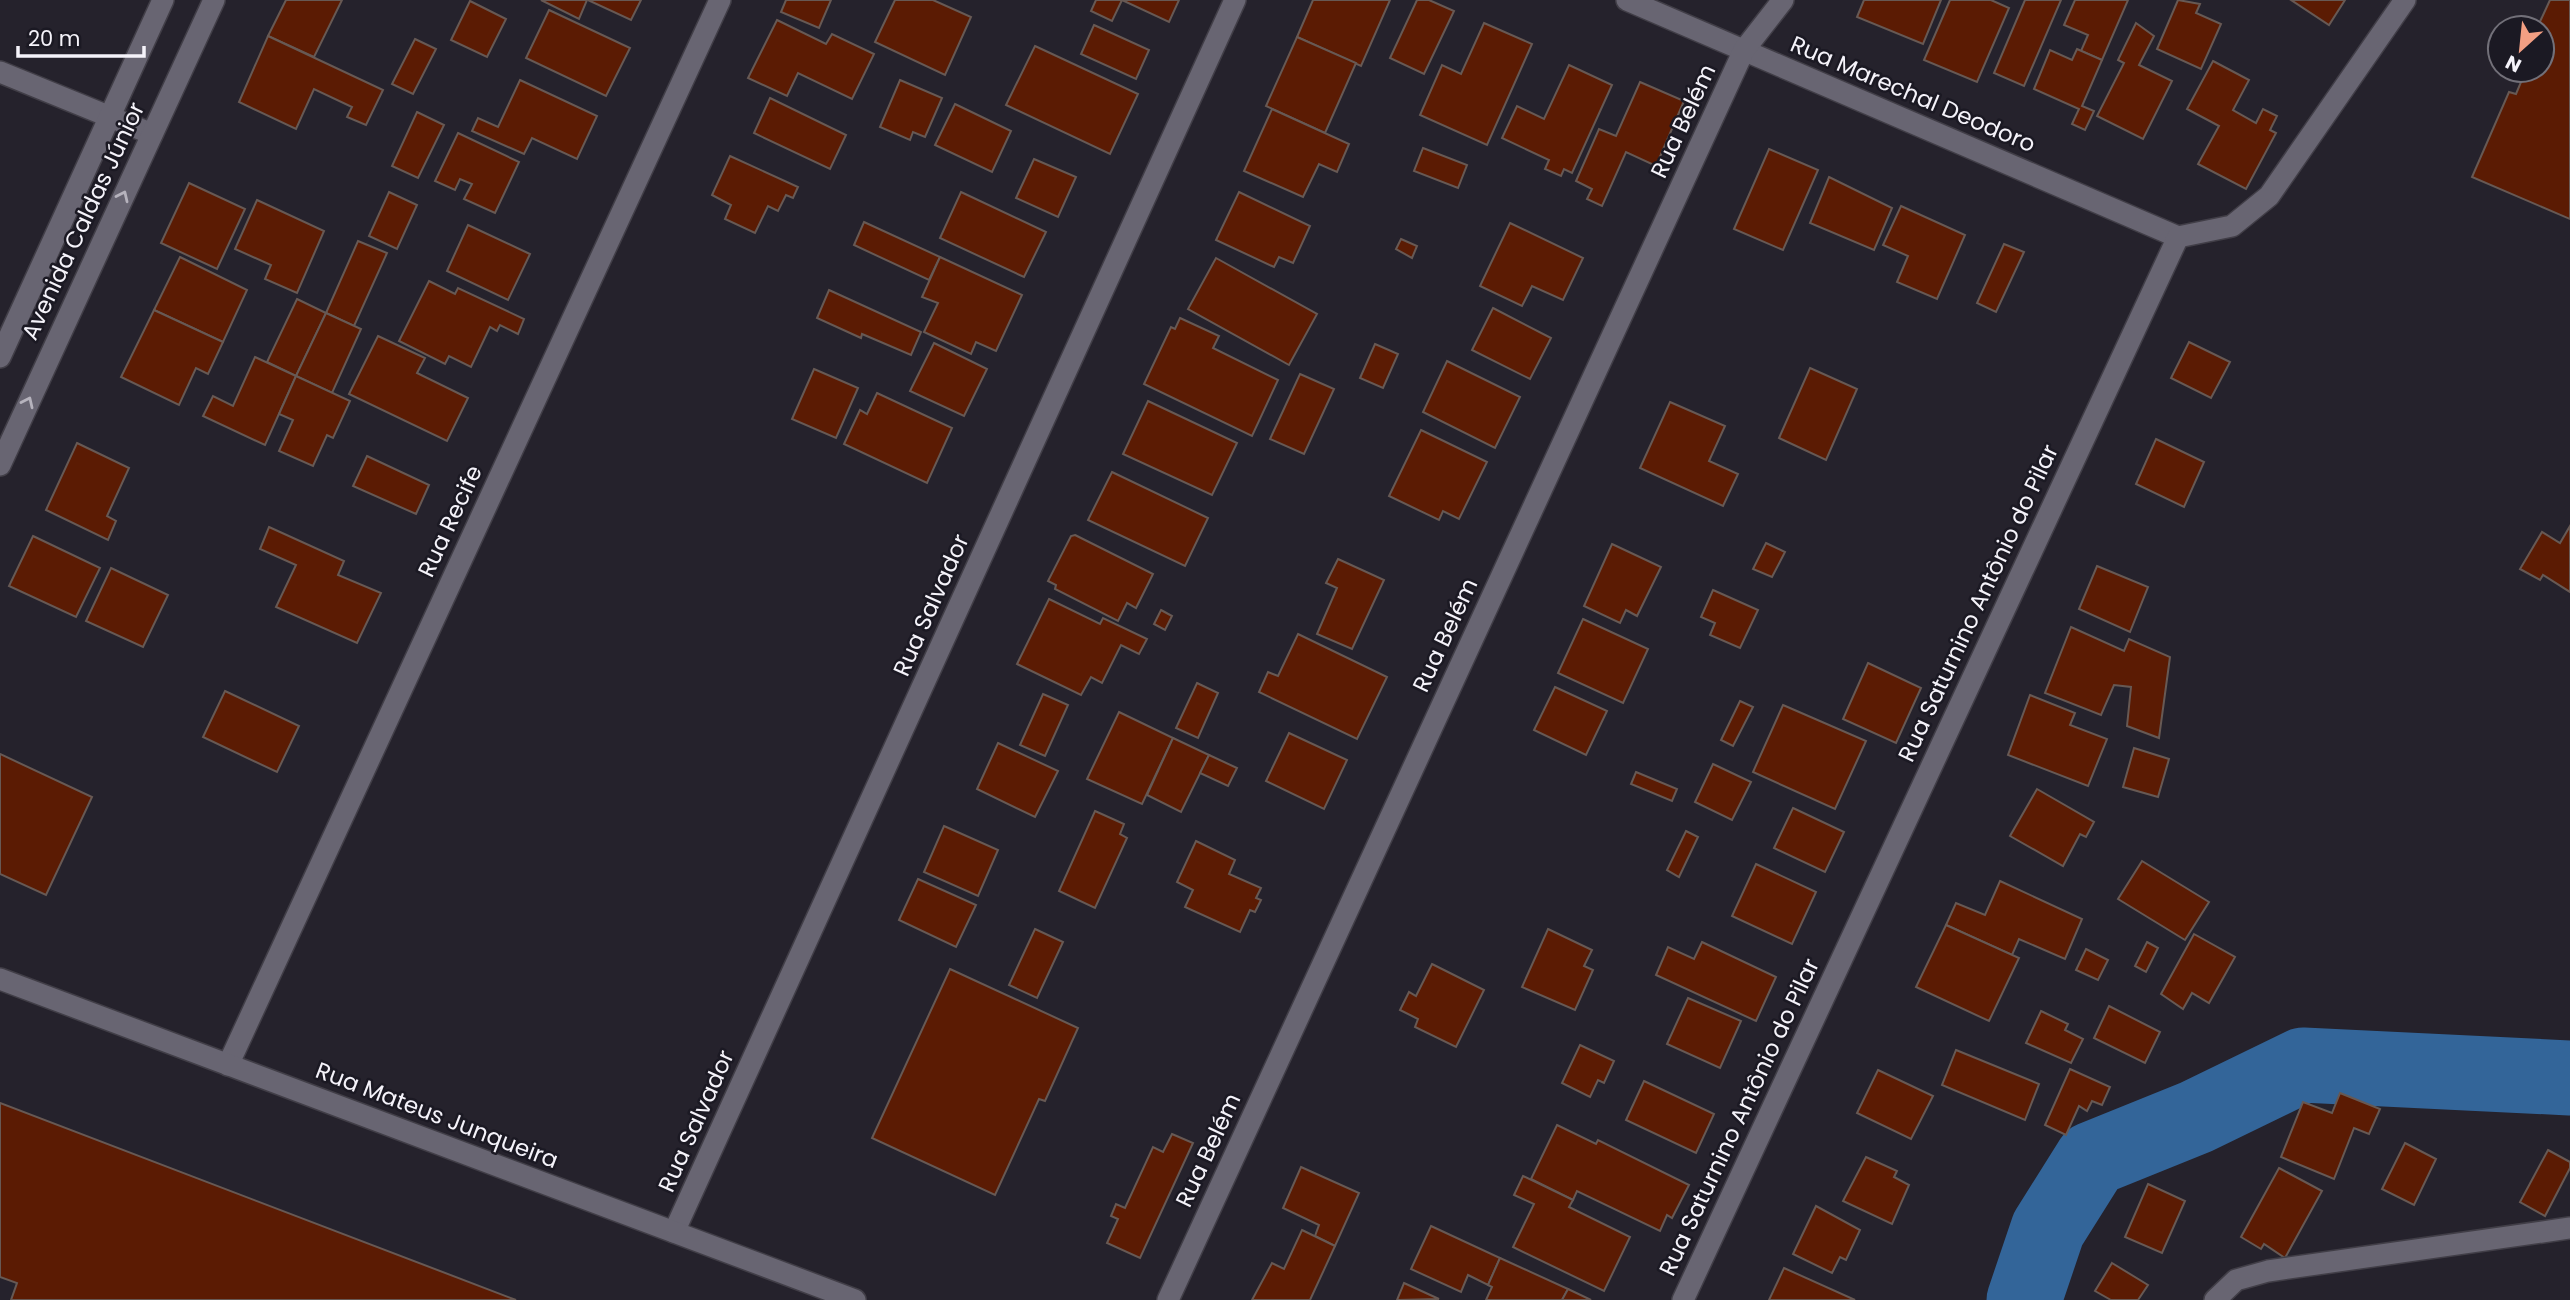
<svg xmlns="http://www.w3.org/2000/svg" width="2570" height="1300" font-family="Poppins,sans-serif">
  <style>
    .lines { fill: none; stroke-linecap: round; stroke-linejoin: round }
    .river { stroke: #336599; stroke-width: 75 }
    .building { fill: #5b1b03; stroke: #675954; stroke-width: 2 }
    .street-casing { stroke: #413e47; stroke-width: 24 }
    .secondary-casing { stroke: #413e47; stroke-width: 24 }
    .street { stroke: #686572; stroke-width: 21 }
    .secondary { stroke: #686572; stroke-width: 21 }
    .oneway { stroke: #b6b3bd }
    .labels { text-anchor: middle; stroke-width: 5; stroke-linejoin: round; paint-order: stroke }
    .street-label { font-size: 23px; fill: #f5f3fa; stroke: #1b1923 }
  </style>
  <rect width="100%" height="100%" fill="#25222c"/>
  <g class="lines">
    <polyline class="river" points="2024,1300 2048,1229 2092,1159 2196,1117 2303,1065 2570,1078"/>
  </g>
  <g class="building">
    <polygon points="286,0 342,0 314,57 268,36"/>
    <polygon points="541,0 587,0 579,19"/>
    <polygon points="588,0 641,0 631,20"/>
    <polygon points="786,0 831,0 819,28 781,12"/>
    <polygon points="895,0 933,0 971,17 945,75 875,42"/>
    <polygon points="1096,0 1179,0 1169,22 1122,0 1112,21 1091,11"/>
    <polygon points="1313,0 1390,0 1361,66 1297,37"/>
    <polygon points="1417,0 1429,0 1454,11 1424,74 1390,58"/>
    <polygon points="1864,0 1941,0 1923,44 1857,17"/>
    <polygon points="1950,0 1991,0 2009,8 1977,82 1924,60"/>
    <polygon points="2025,0 2061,0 2024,86 1994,73"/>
    <polygon points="2075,0 2128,0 2102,60 2081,51 2088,35 2064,25"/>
    <polygon points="2178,0 2200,4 2196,13 2221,24 2201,69 2157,49"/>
    <polygon points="2291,0 2345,0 2329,25"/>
    <polygon points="2550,0 2570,0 2570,219 2472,177 2509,92 2516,94 2526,70 2542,70 2542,28 2537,28"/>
    <polygon points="470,1 506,19 487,57 451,40"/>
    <polygon points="549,10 630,48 606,96 526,58"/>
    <polygon points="777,20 826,44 832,34 874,54 852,99 798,73 787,96 748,78"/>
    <polygon points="1484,23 1532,44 1487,145 1420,115 1442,65 1461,74"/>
    <polygon points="2136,23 2154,36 2139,65 2172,81 2143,139 2097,116 2124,63 2118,60"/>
    <polygon points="1094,25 1149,50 1136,79 1081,54"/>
    <polygon points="268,36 383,90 366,125 347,117 352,107 314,89 296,129 239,102"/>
    <polygon points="1297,37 1356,63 1325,133 1266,106"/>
    <polygon points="415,39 436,49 413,94 392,84"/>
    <polygon points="1035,46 1138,94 1110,154 1006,105"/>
    <polygon points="2077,49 2102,60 2082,106 2094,111 2085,130 2072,124 2079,109 2034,89 2050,50 2072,60"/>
    <polygon points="2213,61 2249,80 2233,110 2256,123 2263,109 2277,116 2270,130 2276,133 2246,189 2198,164 2219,126 2187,109"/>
    <polygon points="1569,65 1612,85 1572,173 1564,169 1561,176 1545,169 1549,160 1502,138 1517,106 1544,119"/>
    <polygon points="520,80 597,116 577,159 532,138 524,154 472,131 478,118 498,127"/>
    <polygon points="900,80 942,98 925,137 913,132 910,140 880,127"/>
    <polygon points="1640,82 1684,101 1656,166 1626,152 1602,206 1587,199 1592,189 1576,181 1599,129 1616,136"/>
    <polygon points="770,98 846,135 830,169 754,133"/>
    <polygon points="955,104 1011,131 992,172 935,145"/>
    <polygon points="1272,109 1349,144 1337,172 1319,164 1303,197 1244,171"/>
    <polygon points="417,112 444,125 418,178 392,166"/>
    <polygon points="458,133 519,162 495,213 464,199 472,184 460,179 455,190 435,181"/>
    <polygon points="1423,148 1467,165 1458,188 1414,171"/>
    <polygon points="1769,149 1818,170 1783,250 1734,229"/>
    <polygon points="730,156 798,187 793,198 786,195 778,211 768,206 755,233 725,219 731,205 712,195"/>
    <polygon points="1034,159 1076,177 1058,217 1016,198"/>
    <polygon points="1829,177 1892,208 1874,250 1810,223"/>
    <polygon points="189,183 245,209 217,269 161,243"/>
    <polygon points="389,192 417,205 397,249 369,236"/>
    <polygon points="961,192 1046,232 1024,277 940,238"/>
    <polygon points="1239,192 1310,226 1293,263 1279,257 1274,267 1216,240"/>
    <polygon points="257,200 324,231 297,293 265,279 271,265 235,249"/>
    <polygon points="1901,206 1965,235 1937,299 1897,282 1908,256 1883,245"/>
    <polygon points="864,222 940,257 929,280 854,245"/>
    <polygon points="1510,223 1583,258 1563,300 1532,286 1522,306 1480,286"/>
    <polygon points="468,225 530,254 508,300 447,271"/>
    <polygon points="1401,239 1417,246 1412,258 1396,249"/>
    <polygon points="358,241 387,253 354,326 326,313"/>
    <polygon points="2004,244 2024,252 1996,312 1977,303"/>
    <polygon points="180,257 247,290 223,342 154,310"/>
    <polygon points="940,257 1022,295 996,351 976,342 971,354 924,332 938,303 922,297"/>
    <polygon points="1216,258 1317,314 1289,365 1188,309"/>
    <polygon points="429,281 455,294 458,288 524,319 518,334 500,325 497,331 490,327 471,367 449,356 445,364 399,341"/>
    <polygon points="829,290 921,332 911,355 862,334 861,338 817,318"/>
    <polygon points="297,299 326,313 296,376 267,362"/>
    <polygon points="1493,308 1551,338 1530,379 1472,350"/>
    <polygon points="154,310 223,342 208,374 196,368 179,405 121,377"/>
    <polygon points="326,313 361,329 332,393 296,376"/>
    <polygon points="1180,318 1219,336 1213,348 1278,380 1252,436 1144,384 1171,327 1175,329"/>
    <polygon points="378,336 425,358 417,373 468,398 447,441 349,394"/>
    <polygon points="2189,342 2230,362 2211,398 2171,378"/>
    <polygon points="934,343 987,369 964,416 910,391"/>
    <polygon points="1375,344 1398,354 1383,388 1360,378"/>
    <polygon points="255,357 296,376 265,445 203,416 213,396 233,406"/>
    <polygon points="1447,361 1520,397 1495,448 1423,412"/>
    <polygon points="1810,368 1857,389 1826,460 1779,438"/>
    <polygon points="814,369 858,388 836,438 792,419"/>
    <polygon points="1300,374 1334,389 1304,454 1270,439"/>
    <polygon points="296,376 350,401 333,438 327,435 313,466 279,451 293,420 279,414"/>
    <polygon points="877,393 952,428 927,483 844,444 860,410 867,414"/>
    <polygon points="1148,401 1237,443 1212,495 1123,454"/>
    <polygon points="1670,402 1725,426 1709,461 1738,474 1723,506 1640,468"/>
    <polygon points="1421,430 1487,462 1459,519 1443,511 1439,520 1389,496"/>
    <polygon points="2156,439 2204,462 2184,507 2136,484"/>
    <polygon points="77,443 129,468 107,516 116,521 108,540 46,510"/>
    <polygon points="367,456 429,485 416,514 353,486"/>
    <polygon points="1112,472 1208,518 1185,566 1088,520"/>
    <polygon points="2570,526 2570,592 2543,575 2540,580 2520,569 2542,532 2560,543"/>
    <polygon points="269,527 344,561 338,575 381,593 357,643 276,607 296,565 260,549"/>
    <polygon points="1075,535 1153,574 1136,608 1127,603 1118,621 1055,589 1056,585 1048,581 1071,536"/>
    <polygon points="33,536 100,568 76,617 9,586"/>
    <polygon points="1766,543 1785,552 1772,577 1753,569"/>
    <polygon points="1612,544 1661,567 1637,616 1626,610 1620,623 1584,606"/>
    <polygon points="1338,559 1384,580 1352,649 1317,634 1337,588 1326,583"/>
    <polygon points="2097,566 2148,587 2130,632 2079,609"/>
    <polygon points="111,568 168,595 143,647 86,621"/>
    <polygon points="1713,590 1758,610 1740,648 1710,635 1715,623 1701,617"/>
    <polygon points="1049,599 1100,624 1103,618 1147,639 1139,654 1121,645 1102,683 1091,677 1081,695 1017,664"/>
    <polygon points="1161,610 1172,616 1165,630 1154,624"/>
    <polygon points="1583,619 1648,649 1623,703 1558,673"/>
    <polygon points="2071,627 2124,651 2129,639 2170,657 2159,738 2127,726 2131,687 2114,685 2101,715 2045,693"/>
    <polygon points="1298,634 1387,677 1357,739 1259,692 1268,672 1278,676"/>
    <polygon points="1868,663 1921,688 1896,743 1843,719"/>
    <polygon points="1197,683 1218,693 1198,738 1176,728"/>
    <polygon points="1555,687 1607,711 1586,755 1534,730"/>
    <polygon points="225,691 299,726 277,772 203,737"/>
    <polygon points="1043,694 1068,705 1045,756 1020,745"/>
    <polygon points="2030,695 2075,713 2070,725 2107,739 2088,786 2008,755"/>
    <polygon points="1740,701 1753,707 1733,746 1721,740"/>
    <polygon points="1783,705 1866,741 1835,809 1753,772"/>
    <polygon points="1119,712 1173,738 1142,804 1087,779"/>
    <polygon points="1289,733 1347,760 1324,809 1266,781"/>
    <polygon points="1173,738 1209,755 1181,812 1147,795"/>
    <polygon points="998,743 1058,771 1035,817 977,789"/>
    <polygon points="2134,748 2169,759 2158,797 2123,787"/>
    <polygon points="0,754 92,797 46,895 0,874"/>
    <polygon points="1209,755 1237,768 1228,786 1200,773"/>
    <polygon points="1713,764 1751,782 1732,820 1695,802"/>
    <polygon points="1636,772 1677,789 1672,801 1631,784"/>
    <polygon points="2037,789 2094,822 2086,837 2080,834 2063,866 2010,836"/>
    <polygon points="1793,808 1844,832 1825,872 1774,848"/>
    <polygon points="1095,811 1124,824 1120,834 1127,838 1095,908 1059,891"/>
    <polygon points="944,826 998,850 978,896 924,872"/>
    <polygon points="1686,831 1698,837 1679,877 1667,870"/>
    <polygon points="1196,841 1235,860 1229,874 1261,888 1256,898 1261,900 1255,912 1250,910 1240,932 1185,907 1193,890 1177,882"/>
    <polygon points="2142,861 2209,902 2185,940 2118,899"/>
    <polygon points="1756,864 1816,892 1792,944 1732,916"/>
    <polygon points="918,879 976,905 956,947 899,920"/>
    <polygon points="2000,881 2082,919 2065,959 2019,939 2012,955 1946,925 1956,903 1985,915"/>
    <polygon points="1946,925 2019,958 1989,1021 1916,987"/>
    <polygon points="1035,929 1063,942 1037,998 1009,985"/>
    <polygon points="1548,929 1592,950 1584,966 1593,970 1575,1010 1522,987"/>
    <polygon points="2194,934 2235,957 2209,1003 2192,993 2183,1009 2161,994"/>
    <polygon points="1702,942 1776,977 1756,1021 1656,975 1668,947 1694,959"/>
    <polygon points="2147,942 2158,948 2146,972 2135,966"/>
    <polygon points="2086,949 2108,960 2098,980 2076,970"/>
    <polygon points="1432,964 1484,990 1456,1047 1415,1027 1418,1019 1400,1010 1409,992 1416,996"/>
    <polygon points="950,969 1078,1028 1045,1101 1039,1099 995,1195 872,1138"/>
    <polygon points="1688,998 1741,1021 1720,1068 1667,1044"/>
    <polygon points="2109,1006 2160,1032 2145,1063 2094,1038"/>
    <polygon points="2041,1011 2068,1024 2065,1030 2083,1039 2071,1063 2026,1043"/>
    <polygon points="1580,1045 1614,1061 1604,1083 1598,1080 1590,1097 1562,1083"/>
    <polygon points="1956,1050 2039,1084 2025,1120 1942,1085"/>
    <polygon points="2070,1069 2110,1087 2102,1105 2092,1101 2087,1111 2079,1106 2066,1135 2045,1125"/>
    <polygon points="1878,1070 1933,1096 1911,1139 1857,1113"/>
    <polygon points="1644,1081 1714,1114 1696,1153 1626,1120"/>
    <polygon points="2340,1093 2380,1109 2369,1134 2354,1128 2334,1179 2281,1157 2303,1102 2332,1113"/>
    <polygon points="0,1103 516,1300 11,1300 17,1283 0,1277"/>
    <polygon points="1557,1125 1596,1144 1598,1140 1689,1185 1672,1218 1667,1215 1660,1231 1577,1191 1573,1200 1531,1179"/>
    <polygon points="1172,1134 1193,1143 1140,1258 1107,1243 1118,1219 1111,1216 1116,1204 1125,1208 1153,1147 1163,1152"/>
    <polygon points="2405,1143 2436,1159 2414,1205 2382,1189"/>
    <polygon points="2548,1150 2570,1162 2570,1168 2545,1216 2520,1202"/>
    <polygon points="1866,1157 1897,1171 1894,1177 1909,1185 1892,1224 1843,1201"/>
    <polygon points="1301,1167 1359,1193 1335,1246 1315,1236 1319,1225 1283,1208"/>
    <polygon points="2279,1168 2322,1191 2285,1258 2264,1244 2261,1249 2241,1237"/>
    <polygon points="1523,1176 1573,1200 1569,1207 1630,1237 1604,1291 1513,1247 1534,1204 1514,1195"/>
    <polygon points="2148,1184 2185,1201 2162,1253 2125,1237"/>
    <polygon points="1816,1206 1860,1230 1846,1260 1840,1257 1832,1273 1793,1254"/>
    <polygon points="1431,1226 1500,1258 1488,1285 1468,1275 1461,1292 1411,1269"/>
    <polygon points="1302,1230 1335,1246 1310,1300 1252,1300 1272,1263 1284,1269"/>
    <polygon points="1500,1258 1568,1289 1562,1300 1486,1300 1492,1287 1488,1285"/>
    <polygon points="2112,1263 2148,1285 2138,1300 2111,1300 2095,1291"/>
    <polygon points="1784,1268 1855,1300 1769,1300"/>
    <polygon points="1404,1283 1439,1299 1397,1300"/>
    <polygon points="1568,1289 1591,1300 1562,1300"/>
  </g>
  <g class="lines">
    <g class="street-casing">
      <g id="street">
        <polyline points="1627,0 2178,237"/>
        <polyline points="0,72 152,134"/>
        <polyline points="228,1065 720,0"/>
        <polyline points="674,1232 1235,0"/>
        <polyline points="1168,1300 1744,50 1783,0"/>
        <polyline points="1683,1300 2178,237 2232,226 2269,196 2405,0"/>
        <polyline points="2215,1300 2236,1280 2268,1271 2570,1228"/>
      </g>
    </g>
    <g class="secondary-casing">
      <g id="secondary">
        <polyline points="0,357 163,0"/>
        <polyline points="0,465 214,0"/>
        <polyline points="0,979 855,1300"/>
      </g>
    </g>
    <use href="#street" class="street"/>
    <use href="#secondary" class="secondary"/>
  </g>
  <defs><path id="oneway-chevron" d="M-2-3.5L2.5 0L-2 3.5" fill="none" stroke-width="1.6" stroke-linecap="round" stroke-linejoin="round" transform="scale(1.75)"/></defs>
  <g class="oneway">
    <use href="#oneway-chevron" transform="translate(123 196) rotate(-65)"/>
    <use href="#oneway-chevron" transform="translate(28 402) rotate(-65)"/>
  </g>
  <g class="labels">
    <g class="street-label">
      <text transform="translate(1913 94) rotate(23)" y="8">Rua Marechal Deodoro</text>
      <text transform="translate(1683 121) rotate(-65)" y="8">Rua Belém</text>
      <text transform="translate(83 221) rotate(-65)" y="8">Avenida Caldas Júnior</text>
      <text transform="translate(450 521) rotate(-65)" y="8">Rua Recife</text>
      <text transform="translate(1978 603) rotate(-65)" y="8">Rua Saturnino Antônio do Pilar</text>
      <text transform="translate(931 605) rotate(-66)" y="8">Rua Salvador</text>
      <text transform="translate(1445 635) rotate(-65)" y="8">Rua Belém</text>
      <text transform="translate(437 1115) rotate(21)" y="8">Rua Mateus Junqueira</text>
      <text transform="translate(1739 1117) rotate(-65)" y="8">Rua Saturnino Antônio do Pilar</text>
      <text transform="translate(696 1121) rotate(-66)" y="8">Rua Salvador</text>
      <text transform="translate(1208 1150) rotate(-65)" y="8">Rua Belém</text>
    </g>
  </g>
  <g transform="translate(2521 49) rotate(207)"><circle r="33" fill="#1b1923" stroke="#727079" stroke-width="2"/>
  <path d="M0-5L12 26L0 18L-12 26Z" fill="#f39f83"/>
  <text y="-10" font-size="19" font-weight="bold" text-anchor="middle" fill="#f5f3fa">N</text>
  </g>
  <path d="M18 46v10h126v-10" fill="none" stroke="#f5f3fa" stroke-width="3.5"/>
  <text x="28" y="46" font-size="21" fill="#f5f3fa" stroke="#1b1923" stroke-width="5" paint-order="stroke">20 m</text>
</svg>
